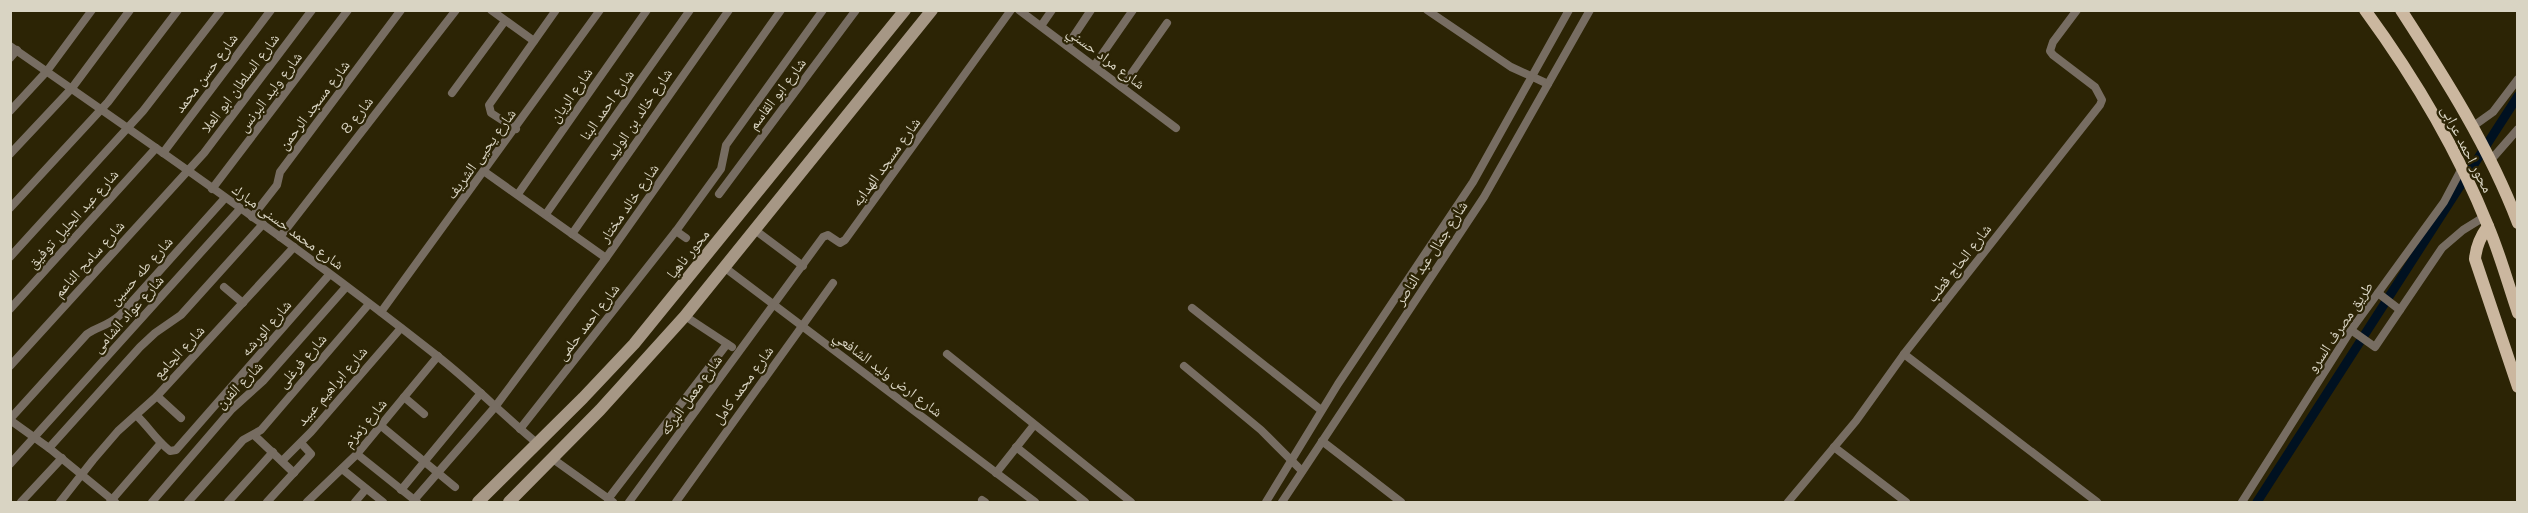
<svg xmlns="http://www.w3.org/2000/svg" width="2528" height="513" font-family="Montserrat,'Noto Naskh Arabic',sans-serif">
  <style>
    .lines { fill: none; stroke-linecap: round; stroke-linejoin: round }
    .canal { stroke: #001121; stroke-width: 9 }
    .street { stroke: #776d62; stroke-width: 8 }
    .secondary { stroke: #a69785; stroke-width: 12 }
    .primary { stroke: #cbb79f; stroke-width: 12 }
    .labels { text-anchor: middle; stroke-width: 4.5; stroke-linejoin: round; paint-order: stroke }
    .street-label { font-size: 15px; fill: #d9d4c3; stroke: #2c2405 }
  </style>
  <rect width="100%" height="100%" fill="#2c2405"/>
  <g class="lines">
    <polyline class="canal" points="2257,502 2518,96"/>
    <g class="street">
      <polyline points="491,10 534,41"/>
      <polyline points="1019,10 1176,128"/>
      <polyline points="1427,10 1511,67 1548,84"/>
      <polyline points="1041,26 1052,10"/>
      <path d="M10,46C154,146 298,246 436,355C472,383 503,415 538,444"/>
      <polyline points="1067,46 1091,10"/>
      <polyline points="10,58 17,50"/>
      <polyline points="1094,66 1133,10"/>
      <polyline points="1122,87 1167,23"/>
      <polyline points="452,93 505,21"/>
      <polyline points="10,111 47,71 92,10"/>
      <polyline points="2472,127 2493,112 2518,79"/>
      <polyline points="516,129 491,113 489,105 556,10"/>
      <polyline points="163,153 271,10"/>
      <polyline points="10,154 72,88 130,10"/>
      <polyline points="2490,161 2518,129"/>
      <polyline points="485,172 606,258"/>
      <polyline points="212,189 348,10"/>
      <polyline points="518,194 647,10"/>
      <polyline points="719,194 856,10"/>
      <polyline points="10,208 108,102 178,10"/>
      <polyline points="546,214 690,10"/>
      <polyline points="252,217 277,185 280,172 401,10"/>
      <polyline points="755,230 803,266"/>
      <polyline points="676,231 686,238"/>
      <polyline points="572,234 729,10"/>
      <polyline points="280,237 456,10"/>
      <polyline points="10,257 143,111 221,10"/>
      <polyline points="724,267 1035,502"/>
      <polyline points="224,287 243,303"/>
      <polyline points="2378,293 2400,310"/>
      <polyline points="1192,308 1321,410"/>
      <polyline points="10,309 156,148"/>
      <polyline points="381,312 600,10"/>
      <polyline points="685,316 732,347"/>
      <polyline points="2351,330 2375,347 2442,248 2463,230 2484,217"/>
      <polyline points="947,354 1131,502"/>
      <polyline points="1904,354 2097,502"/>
      <polyline points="10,366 204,153 312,10"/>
      <polyline points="1184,366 1261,430 1302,471"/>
      <polyline points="157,396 181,418"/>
      <polyline points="404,397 424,414"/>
      <path d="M136,415C149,427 155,439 170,451L176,450L329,275"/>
      <path d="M10,419L87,334C99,326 108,326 120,315L225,198"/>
      <polyline points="10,420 49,448 115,502"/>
      <polyline points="380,425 455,487"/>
      <polyline points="520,429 676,231 721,169 726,145 823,10"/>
      <polyline points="254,435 294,473"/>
      <polyline points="1322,441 1401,502"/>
      <polyline points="1016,447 1085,502"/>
      <polyline points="1834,447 1906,502"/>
      <polyline points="49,448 140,347 155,333 181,315 263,224"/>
      <polyline points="357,454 417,502"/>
      <polyline points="553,459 613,502"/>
      <polyline points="282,461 311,432 401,328"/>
      <polyline points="10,464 240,209"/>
      <polyline points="342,469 383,502"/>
      <polyline points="996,473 1034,425"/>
      <polyline points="401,490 481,393"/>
      <polyline points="608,499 727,344"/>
      <polyline points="414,500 495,407 606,258 781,10"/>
      <polyline points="982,500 985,502"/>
      <polyline points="21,502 62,458"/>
      <polyline points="60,502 93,460 118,431 157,396 294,247"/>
      <polyline points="110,502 161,443"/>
      <polyline points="152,502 232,409 263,381 346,287"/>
      <polyline points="188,502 243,440 261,430 369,304"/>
      <polyline points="228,502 273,452"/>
      <polyline points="267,502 311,454 301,443"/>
      <polyline points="307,502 357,454 438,356"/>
      <polyline points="355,502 366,489"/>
      <polyline points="629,502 823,237 828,235 840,243 845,240 1011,10"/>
      <polyline points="676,502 833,283"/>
      <polyline points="1266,502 1338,384 1473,182 1569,10"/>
      <polyline points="1282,502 1484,197 1590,10"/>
      <polyline points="1788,502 1856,421 1904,354 2100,105 2102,100 2095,87 2053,55 2050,51 2053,42 2077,10"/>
      <polyline points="2242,502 2351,330 2444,202 2462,168"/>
    </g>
    <g class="secondary">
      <polyline points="478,502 583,398 634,344 905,10"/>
      <polyline points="509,502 600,410 685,316 932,10"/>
    </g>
    <g class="primary">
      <path d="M2365,10C2414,77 2457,149 2488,226C2500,254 2508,284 2518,313"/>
      <path d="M2401,10C2445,78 2489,147 2518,223"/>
      <path d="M2488,226C2480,237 2476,246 2475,259L2518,387"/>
    </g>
  </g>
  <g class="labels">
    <g class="street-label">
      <text transform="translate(1106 58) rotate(37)" y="5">شارع مراد حسني</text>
      <text transform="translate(206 73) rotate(-53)" y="5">شارع حسن محمد</text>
      <text transform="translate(240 83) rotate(-53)" y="5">شارع السلطان ابو العلا</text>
      <text transform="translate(270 92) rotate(-53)" y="5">شارع وليد البرنس</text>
      <text transform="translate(777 94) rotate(-53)" y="5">شارع ابو القاسم</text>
      <text transform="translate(571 95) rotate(-55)" y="5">شارع الريان</text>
      <text transform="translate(314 105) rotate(-53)" y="5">شارع مسجد الرحمن</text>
      <text transform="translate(607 105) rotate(-55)" y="5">شارع احمد البنا</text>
      <text transform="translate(639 114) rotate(-56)" y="5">شارع خالد بن الوليد</text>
      <text transform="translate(357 115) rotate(-52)" y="5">شارع 8</text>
      <text transform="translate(2467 149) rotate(63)" y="5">محور احمد عرابى</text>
      <text transform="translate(481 154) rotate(-54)" y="5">شارع يحيى الشريف</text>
      <text transform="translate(886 162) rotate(-54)" y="5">شارع مسجد الهدايه</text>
      <text transform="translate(629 203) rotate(-55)" y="5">شارع خالد مختار</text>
      <text transform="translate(73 219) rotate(-48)" y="5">شارع عبد الجليل توفيق</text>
      <text transform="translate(288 227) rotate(36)" y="5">شارع محمد حسنى مبارك</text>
      <text transform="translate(1431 253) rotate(-57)" y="5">شارع جمال عبد الناصر</text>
      <text transform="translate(688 254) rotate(-51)" y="5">محور ناهيا</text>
      <text transform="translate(89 259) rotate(-48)" y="5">شارع سامح الناعم</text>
      <text transform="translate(1959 263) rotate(-52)" y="5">شارع الحاج قطب</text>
      <text transform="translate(141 271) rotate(-48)" y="5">شارع طه حسين</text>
      <text transform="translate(128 314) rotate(-48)" y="5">شارع عواد الشامى</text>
      <text transform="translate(588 322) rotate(-52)" y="5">شارع احمد حلمى</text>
      <text transform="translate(2340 327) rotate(-56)" y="5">طريق مصرف السرو</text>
      <text transform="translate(266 328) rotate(-49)" y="5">شارع الورشه</text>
      <text transform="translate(179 352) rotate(-47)" y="5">شارع الجامع</text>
      <text transform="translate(302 361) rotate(-49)" y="5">شارع فرغلى</text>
      <text transform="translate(888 374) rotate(37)" y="5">شارع ارض وليد الشافعي</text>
      <text transform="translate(239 385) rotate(-45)" y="5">شارع الفرن</text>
      <text transform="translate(743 385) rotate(-54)" y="5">شارع محمد كامل</text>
      <text transform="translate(332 386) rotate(-49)" y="5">شارع ابراهيم عبيد</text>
      <text transform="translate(691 395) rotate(-54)" y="5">شارع معمل البركه</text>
      <text transform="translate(365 423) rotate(-50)" y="5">شارع زمزم</text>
    </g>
  </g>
  <rect width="2528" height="513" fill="none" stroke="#d9d4c3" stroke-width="24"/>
</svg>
